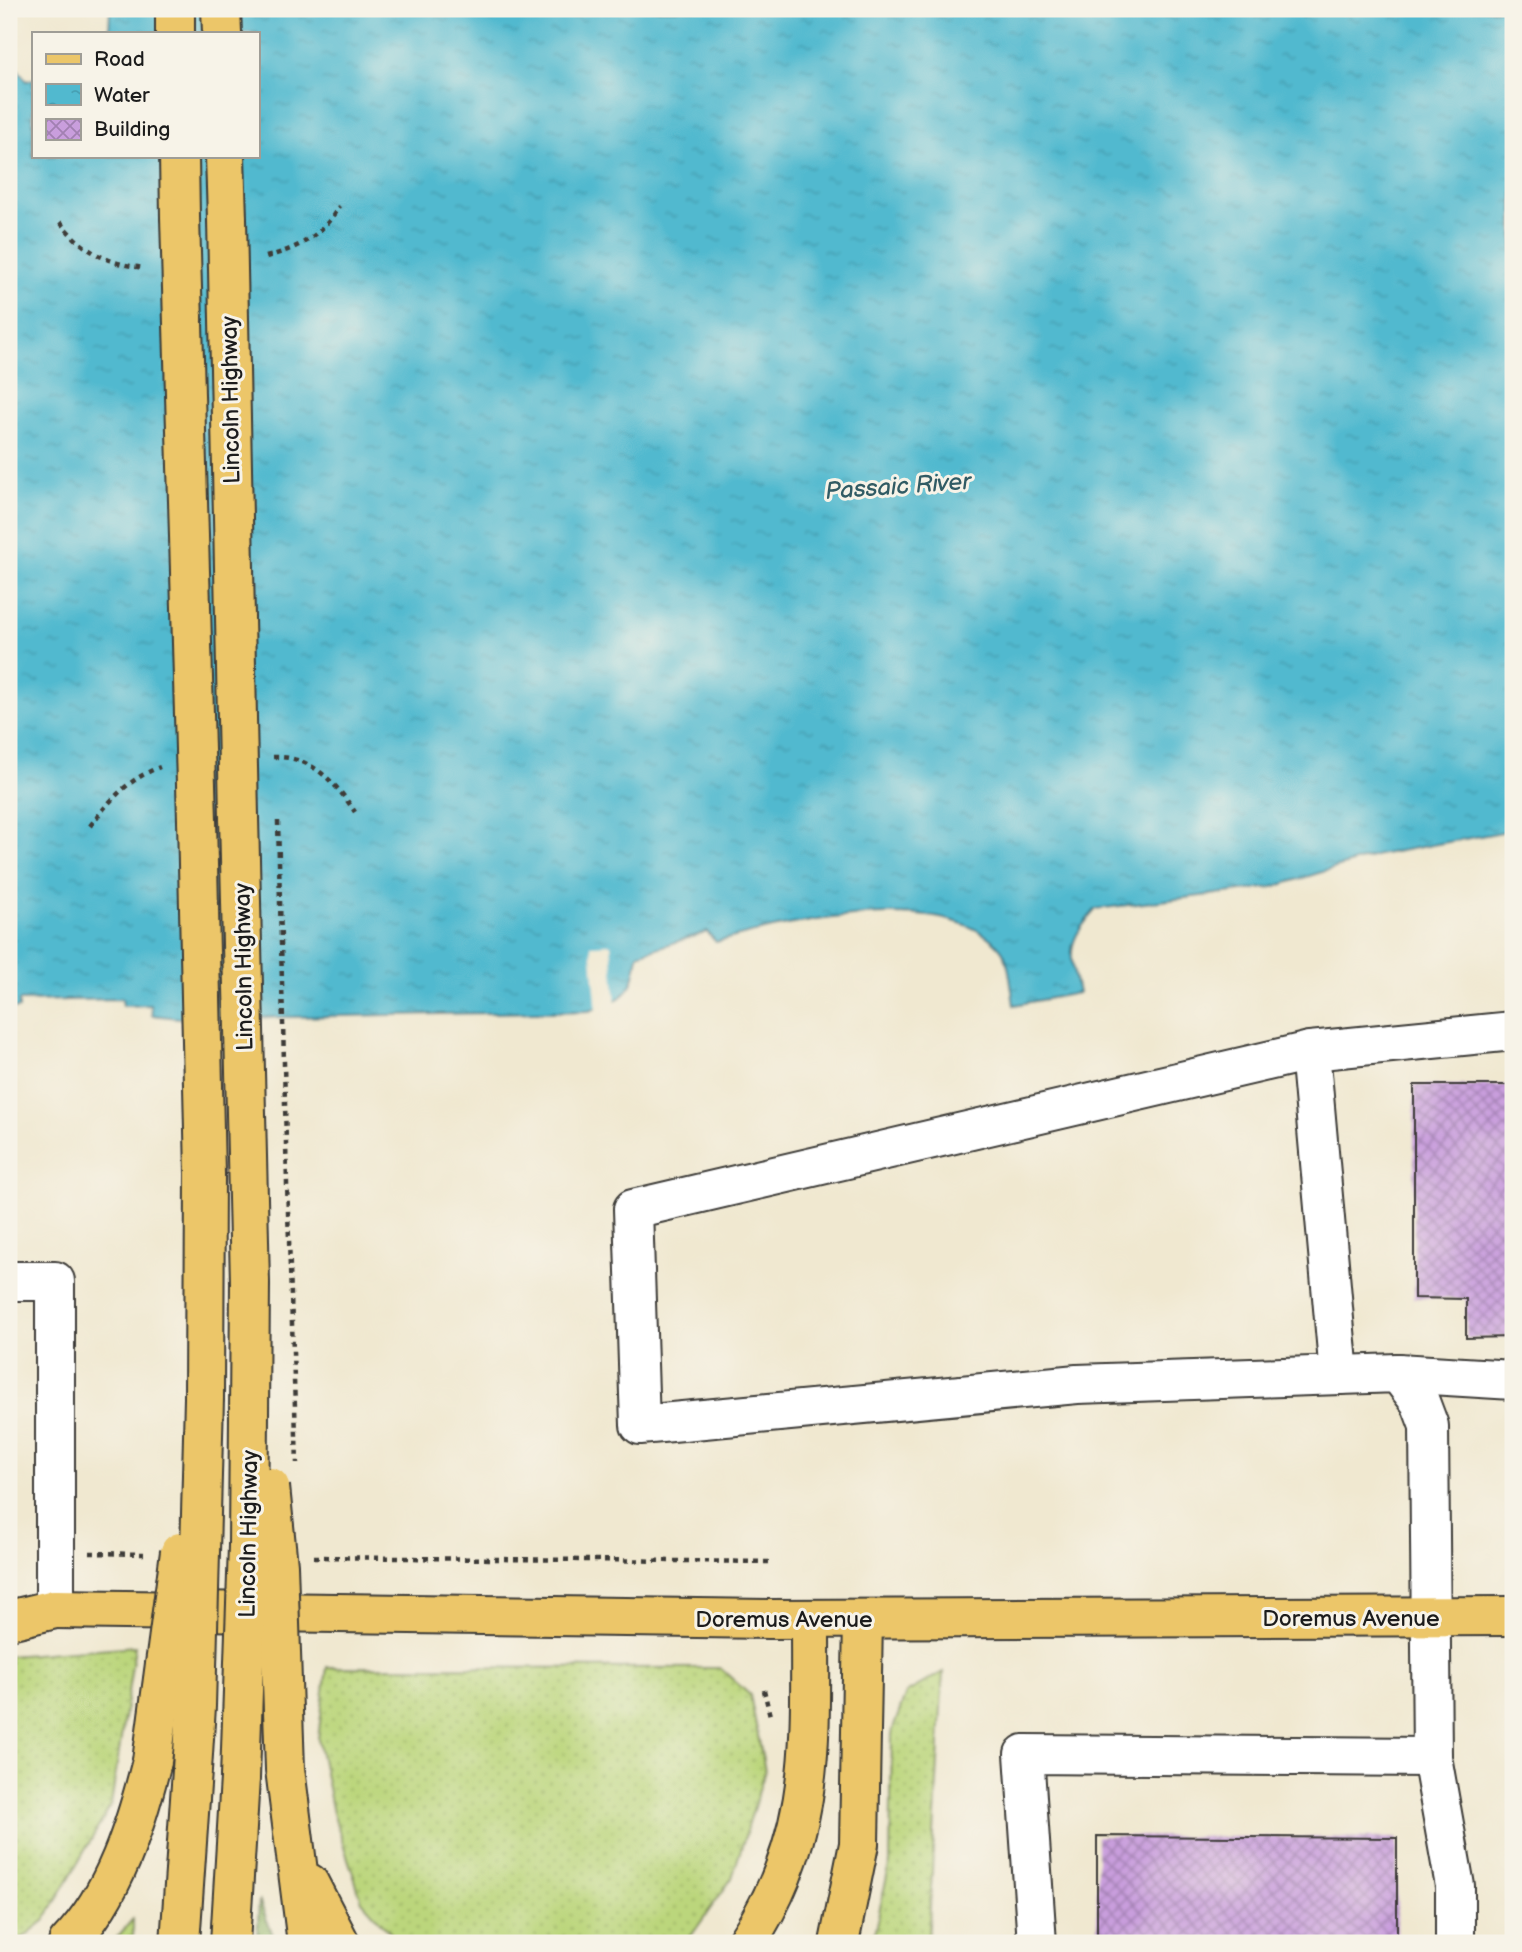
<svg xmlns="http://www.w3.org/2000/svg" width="1522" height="1952" font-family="'Balsamiq Sans',sans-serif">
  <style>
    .grass { fill: url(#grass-dots); stroke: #6c794c; stroke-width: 2 }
    .forest { fill: url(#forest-crowns); stroke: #586a44; stroke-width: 2 }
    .water { fill: url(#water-ripples); stroke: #366a76; stroke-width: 2 }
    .pier { fill: #f0e8d0 }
    .building { fill: url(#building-cross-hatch) }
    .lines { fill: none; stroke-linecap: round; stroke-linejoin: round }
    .minor-casing { stroke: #3c3b37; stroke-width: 42 }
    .major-casing { stroke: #3c3b37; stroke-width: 42 }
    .highway-casing { stroke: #3c3b37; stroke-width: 42 }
    .path { stroke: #3c3b37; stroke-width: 4.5; stroke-dasharray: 5 5; stroke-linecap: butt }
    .minor { stroke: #fff; stroke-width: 38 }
    .major { stroke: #ecc669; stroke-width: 38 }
    .highway { stroke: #ecc669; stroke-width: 38 }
    .highway-bridge-casing { stroke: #3c3b37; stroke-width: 42; stroke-linecap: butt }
    .path-bridge { stroke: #3c3b37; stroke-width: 4.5; stroke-dasharray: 5 5; stroke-linecap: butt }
    .highway-bridge { stroke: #ecc669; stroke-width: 38 }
    .labels { text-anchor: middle; stroke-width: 6; stroke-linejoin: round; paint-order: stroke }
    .street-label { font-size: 23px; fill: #1c1c1c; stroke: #f7f3e8 }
    .water-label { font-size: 24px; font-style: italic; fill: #315b64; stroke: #f7f3e8 }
  </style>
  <defs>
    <pattern id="grass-dots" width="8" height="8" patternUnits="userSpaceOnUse" patternTransform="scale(1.75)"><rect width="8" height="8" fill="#bbd67b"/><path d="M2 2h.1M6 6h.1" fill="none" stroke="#a0b76a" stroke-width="1.8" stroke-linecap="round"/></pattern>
    <pattern id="forest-crowns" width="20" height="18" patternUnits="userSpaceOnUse" patternTransform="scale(1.75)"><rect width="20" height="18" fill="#94b76b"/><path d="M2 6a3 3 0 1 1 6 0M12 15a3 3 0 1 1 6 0" fill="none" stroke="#789457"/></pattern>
    <pattern id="water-ripples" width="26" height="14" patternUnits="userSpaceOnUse" patternTransform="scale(1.75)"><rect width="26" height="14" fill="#51b9cf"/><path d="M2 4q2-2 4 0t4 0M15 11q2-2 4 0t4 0" fill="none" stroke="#469eb1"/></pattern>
    <pattern id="building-cross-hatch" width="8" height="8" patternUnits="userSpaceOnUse" patternTransform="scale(1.75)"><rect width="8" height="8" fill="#c99edd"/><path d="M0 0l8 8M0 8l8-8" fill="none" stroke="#a280b2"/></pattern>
  </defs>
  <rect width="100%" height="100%" fill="#f7f3e8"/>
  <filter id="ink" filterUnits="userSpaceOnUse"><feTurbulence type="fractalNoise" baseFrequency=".0143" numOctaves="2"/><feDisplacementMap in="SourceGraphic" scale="14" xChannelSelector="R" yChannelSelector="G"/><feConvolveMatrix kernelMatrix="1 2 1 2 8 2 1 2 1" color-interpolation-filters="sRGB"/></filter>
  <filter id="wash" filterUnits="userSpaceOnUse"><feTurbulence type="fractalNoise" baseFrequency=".00686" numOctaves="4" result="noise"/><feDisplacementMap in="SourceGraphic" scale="28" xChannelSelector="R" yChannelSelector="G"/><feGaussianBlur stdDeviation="1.57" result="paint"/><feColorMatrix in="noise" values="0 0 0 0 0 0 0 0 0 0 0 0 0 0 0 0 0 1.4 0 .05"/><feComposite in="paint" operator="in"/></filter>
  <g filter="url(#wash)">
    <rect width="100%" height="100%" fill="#f0e8d0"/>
    <g class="grass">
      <polygon points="135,1646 111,1805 45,1920 16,1943 9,1943 9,1656"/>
      <polygon points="327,1667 720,1668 750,1695 765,1771 732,1878 686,1943 399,1943 362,1901 333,1813 318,1739"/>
      <polygon points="943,1672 928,1943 872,1943 890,1863 892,1732 906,1693"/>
      <polygon points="133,1919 133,1943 112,1943"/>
    </g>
    <polygon class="forest" points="259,1900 276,1943 257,1943"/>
    <path class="water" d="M110,9H1513V830L1378,855L1273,887L1096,909C1066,943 1069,951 1078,993L1014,1005C1011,989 1010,959 1000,948C947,887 784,923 716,942L707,932L638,954C633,995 625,998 589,1011L188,1019L152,1015L151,1005L123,1006L122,999L19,1001V1008L9,1009V58L27,81L33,79V156H257V33H109Z"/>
    <polygon class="pier" points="611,944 616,1006 597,1012 591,945"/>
    <g id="blocks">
      <g class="building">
        <polygon points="1414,1085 1513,1085 1511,1337 1466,1338 1466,1299 1414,1298"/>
        <polygon points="1097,1836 1397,1838 1397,1943 1097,1943"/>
      </g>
    </g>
  </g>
  <g filter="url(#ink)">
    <use href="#blocks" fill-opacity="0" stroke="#3c3b37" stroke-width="2"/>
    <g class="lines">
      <g class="minor-casing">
        <g id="minor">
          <polyline points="1310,1051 633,1209 640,1425 1077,1384 1398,1373 1420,1402 1429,1426 1432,1757 1455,1886 1455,1943"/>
          <polyline points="9,1281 55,1281 55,1609"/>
          <polyline points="1398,1373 1513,1380"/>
          <polyline points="1339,1375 1310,1051 1513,1031"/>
          <polyline points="1037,1943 1024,1754 1432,1757"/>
        </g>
      </g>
      <g class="major-casing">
        <polyline id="major" points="55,1609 769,1619 1513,1616"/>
      </g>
      <g class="highway-casing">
        <g id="highway">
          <polyline points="175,9 175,33"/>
          <polyline points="221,9 222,33"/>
          <polyline points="179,156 180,217"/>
          <polyline points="225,156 227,219"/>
          <polyline points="239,817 250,1283"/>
          <polyline points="197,820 205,1174 204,1398"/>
          <polyline points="9,1620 55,1609"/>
          <polyline points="285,1769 307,1943"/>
          <polyline points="309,1883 340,1943"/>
          <path d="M68,1943C115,1895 136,1824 152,1761"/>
          <polyline points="180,1943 192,1770"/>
          <polyline points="230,1943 240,1778"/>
          <path d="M746,1943C817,1838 810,1740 810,1619"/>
          <polyline points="839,1943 859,1844 863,1619"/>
        </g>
      </g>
      <g class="path">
        <path d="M60,222C84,252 108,264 145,268"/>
        <path d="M266,257C299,248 322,236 339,206"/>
        <path d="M273,757C311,755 336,783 355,812"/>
        <path d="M90,826C110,800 128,779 160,767"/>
        <polyline points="90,1553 144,1554"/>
        <polyline points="314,1557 771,1562"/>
        <polyline points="764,1690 770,1716"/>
      </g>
      <use href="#minor" class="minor"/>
      <use href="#major" class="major"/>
      <use href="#highway" class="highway"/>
      <g class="highway-bridge-casing">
        <g id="highway-bridge">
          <polyline points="180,217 197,820"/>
          <polyline points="227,219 239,817"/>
          <polyline points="270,1487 278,1565 285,1769"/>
          <polyline points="152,1761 180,1552"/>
          <polyline points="192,1770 196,1706 204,1398"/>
          <polyline points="240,1778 248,1546 250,1283"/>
        </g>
      </g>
      <polyline class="path-bridge" points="278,821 287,1184 297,1463"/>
      <use href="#highway-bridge" class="highway-bridge"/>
    </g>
  </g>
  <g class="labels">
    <g class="street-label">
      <text transform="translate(230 400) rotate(-91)" y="8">Lincoln Highway</text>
      <text transform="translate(243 967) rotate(-91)" y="8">Lincoln Highway</text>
      <text transform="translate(248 1534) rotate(-89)" y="8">Lincoln Highway</text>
      <text x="1351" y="1626">Doremus Avenue</text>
      <text x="784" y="1627">Doremus Avenue</text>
    </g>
    <g class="water-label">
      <text transform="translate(898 486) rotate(-4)" y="8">Passaic River</text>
    </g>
  </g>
  <rect width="1522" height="1952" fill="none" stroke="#f7f3e8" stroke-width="35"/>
  <rect x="32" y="32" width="228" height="126" fill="#f7f3e8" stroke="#9f9d96" stroke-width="2"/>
  <rect x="46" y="54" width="35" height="10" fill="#ecc669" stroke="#9f9d96" stroke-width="2"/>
  <text x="94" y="66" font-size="21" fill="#1c1c1c">Road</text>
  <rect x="46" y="84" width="35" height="21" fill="url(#water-ripples)" stroke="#9f9d96" stroke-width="2"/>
  <text x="94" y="102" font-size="21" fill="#1c1c1c">Water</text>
  <rect x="46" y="119" width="35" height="21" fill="url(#building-cross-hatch)" stroke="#9f9d96" stroke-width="2"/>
  <text x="94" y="136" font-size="21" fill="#1c1c1c">Building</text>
</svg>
